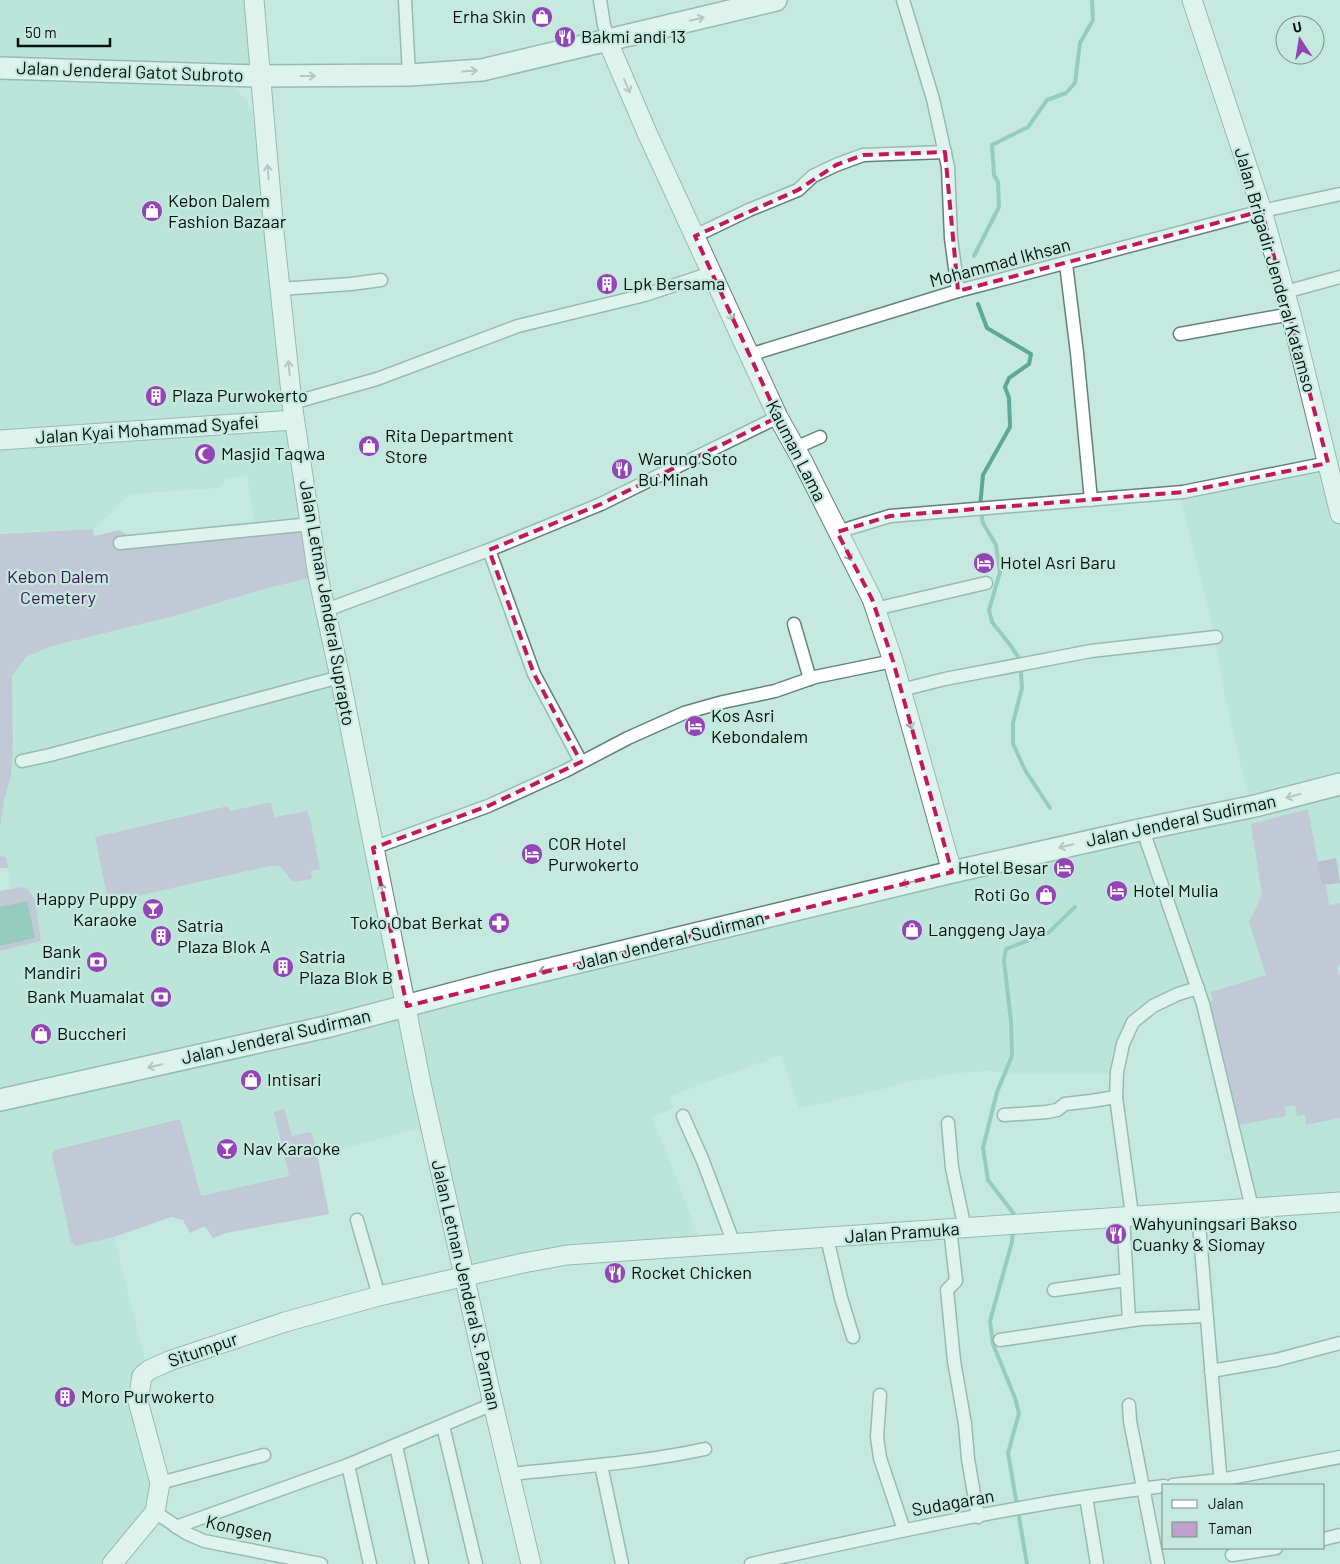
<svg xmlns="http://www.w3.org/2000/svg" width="1340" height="1564" font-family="Barlow,sans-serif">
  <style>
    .built { fill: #b2dfd3; fill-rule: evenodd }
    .green { fill: #bea2cd }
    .forest { fill: #ae8ebf }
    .water { fill: #5ea897 }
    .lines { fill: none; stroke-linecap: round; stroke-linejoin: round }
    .stream { stroke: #5ea897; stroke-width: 4 }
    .street-casing { stroke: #618279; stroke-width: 15 }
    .secondary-casing { stroke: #618279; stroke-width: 21 }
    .primary-casing { stroke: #618279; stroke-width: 24 }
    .street { stroke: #fff; stroke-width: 12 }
    .secondary { stroke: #fff; stroke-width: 19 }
    .primary { stroke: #fff; stroke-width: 21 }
    .oneway { stroke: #9b9f9e }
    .marked { fill: none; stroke: #c2185b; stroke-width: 4; stroke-dasharray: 10 6; stroke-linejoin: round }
    .labels { text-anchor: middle; stroke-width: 4.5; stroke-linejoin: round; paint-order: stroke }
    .poi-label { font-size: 18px; fill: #04100d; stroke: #c5e9df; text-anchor: start }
    .street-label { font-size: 18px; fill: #04100d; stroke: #c5e9df }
    .park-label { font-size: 18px; fill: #3e1450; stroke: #c5e9df }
  </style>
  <rect width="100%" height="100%" fill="#c5e9df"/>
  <g class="built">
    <polygon points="0,0 260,0 263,68 0,58"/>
    <polygon points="0,71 231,86 242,96 251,107 300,525 255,529 247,475 226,479 218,488 130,494 94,529 0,533"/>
    <polygon points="1333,468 1340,494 1340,780 1249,801 1225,697 1213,629 1179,493"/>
    <path d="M318,576L406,1006L1143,826L1147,842L1340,795V1197L1252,1208L1198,988L1180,993L1122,1037L1111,1055V1074H1012L990,1071L960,1073L908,1082L880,1090L799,1108L781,1055L670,1096L674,1107L653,1118L701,1242L465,1276L430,1126L318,1155L329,1214L226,1233L213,1238L205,1226L190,1233L183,1220L171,1217L114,1237L146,1363L142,1376L155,1512L112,1564H0V951L41,941L22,887L11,890L6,857L0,856V829L4,800L11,777L13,742L12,676L26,657L52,646L178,615L264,589ZM271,802L274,817L306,811L272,821L99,856L95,837L229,806V811Z"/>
  </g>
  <g class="green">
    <polygon points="310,524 318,576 264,589 178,615 52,646 26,657 12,676 13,742 11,777 4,800 0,829 0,856 6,857 8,868 0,868 0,534 93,529 94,536 120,530 141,546"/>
    <polygon points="271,802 274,817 307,811 310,818 320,869 311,871 312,879 293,882 280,866 269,866 116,901 108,900 95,837 228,806 230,811"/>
    <polygon points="1308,809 1322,885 1326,885 1329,905 1340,903 1340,965 1337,966 1338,974 1340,974 1340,1118 1306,1125 1305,1114 1297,1116 1295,1105 1285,1107 1286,1116 1234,1126 1204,1004 1213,1000 1211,992 1266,975 1249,922 1262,895 1251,824"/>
    <polygon points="22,887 28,889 35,900 41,941 0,951 0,891"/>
    <polygon points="284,1108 292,1136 310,1132 313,1136 329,1214 226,1233 213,1238 205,1226 190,1233 183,1220 171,1217 114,1237 75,1246 71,1242 52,1155 55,1150 180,1119 201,1196 289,1176 274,1112"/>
  </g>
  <polygon class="forest" points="1336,858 1340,883 1322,885 1317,862"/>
  <polygon class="water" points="27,901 35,938 0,946 0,907"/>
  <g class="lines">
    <g class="stream">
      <polyline points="974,256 999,207 998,182 994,175 992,145 1028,127 1047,100 1066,93 1075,83 1080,43 1093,20 1092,0"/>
      <polyline points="978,304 987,328 1031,354 1029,364 1009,378 1005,387 1009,398 1010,427 983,475 980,507 983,523 996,545 1000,572 989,610 992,622 1011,646 1020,660 1022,688 1013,723 1013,744 1025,770 1050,808"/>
      <polyline points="1013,1220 1014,1214 988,1180 983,1148 997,1092 1012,1056 1011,1022 1004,960 1006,949 1048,933 1075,907"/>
      <polyline points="1013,1229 1012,1242 990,1321 993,1344 1015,1398 1019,1413 1008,1453 1027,1564"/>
    </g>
    <g class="street-casing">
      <g id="street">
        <polyline points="405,0 409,75"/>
        <polyline points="600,0 604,25 609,41"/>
        <polyline points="903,0 933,99 948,167 951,238 958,291"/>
        <polyline points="695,236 749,210 798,190 813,176 836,165 863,155 945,152"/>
        <polyline points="1066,264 1077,353 1091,500"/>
        <polyline points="280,289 351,284 381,280"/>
        <polyline points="1285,292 1340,277"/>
        <polyline points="1180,334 1291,314"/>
        <polyline points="749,355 958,291 1262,211 1340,194"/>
        <polyline points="292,403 377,379 518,326 645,295 711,273"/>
        <polyline points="795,448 820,437"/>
        <polyline points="837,532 890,516 1183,492 1328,463"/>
        <polyline points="120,543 311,524"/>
        <polyline points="489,550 534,674 581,762"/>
        <polyline points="875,609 986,583"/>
        <polyline points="326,610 489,550 601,504 778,417"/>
        <polyline points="794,624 810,679"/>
        <polyline points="901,690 945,679 1091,651 1216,637"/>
        <polyline points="22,761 50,755 340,677"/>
        <polyline points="1144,829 1147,842 1203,1004 1252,1208"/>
        <polyline points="373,848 488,806 565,771 628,738 684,713 723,702 775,691 815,677 893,661"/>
        <polyline points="1004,1115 1047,1112 1057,1110 1065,1104 1091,1101 1116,1097"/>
        <polyline points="683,1116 703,1161 734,1244"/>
        <polyline points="948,1123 952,1168 965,1229"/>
        <polyline points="1198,1212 1221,1485"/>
        <polyline points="1132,1215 1116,1097 1117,1072 1123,1044 1133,1022 1153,1006 1178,994 1198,988"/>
        <polyline points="1123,1216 1129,1320"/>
        <polyline points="357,1220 379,1296"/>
        <polyline points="950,1228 956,1281 947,1290 954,1361 965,1424 968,1459 978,1517"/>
        <polyline points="827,1238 841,1298 853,1337"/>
        <polyline points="1054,1290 1126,1280"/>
        <polyline points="1000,1340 1140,1319 1206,1316"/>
        <polyline points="1211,1371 1276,1360 1340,1343"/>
        <polyline points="880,1395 877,1437 880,1458 904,1530"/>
        <polyline points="1129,1405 1130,1421 1158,1564"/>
        <polyline points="443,1426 476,1564"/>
        <polyline points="396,1446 422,1564"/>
        <polyline points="348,1465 370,1564"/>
        <polyline points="601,1465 622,1564"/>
        <path d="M510,1474C575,1467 641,1463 705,1449"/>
        <polyline points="160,1483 264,1455"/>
        <polyline points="1173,1485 1220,1480 1340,1457"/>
        <polyline points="1086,1497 1097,1564"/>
        <polyline points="155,1512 186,1533 204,1541 321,1564"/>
        <polyline points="176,1527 348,1465 493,1404"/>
        <polyline points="1324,1539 1340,1535"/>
        <polyline points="1232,1555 1276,1548"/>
        <path d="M751,1564C888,1533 1025,1503 1164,1486"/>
      </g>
    </g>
    <g class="secondary-casing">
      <g id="secondary">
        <polyline points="254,0 274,232 292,403 318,576 340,677 423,1093 493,1404 531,1564"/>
        <polyline points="1192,0 1262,211 1291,314 1340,514"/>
        <polyline points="609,41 611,49 648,135 778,417 802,460 872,599 893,661 952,872"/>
        <polyline points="0,440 294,420"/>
        <polyline points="112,1564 155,1512 160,1483 138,1401 142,1376 149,1370 169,1361 285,1322 379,1296 523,1263 567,1255 1340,1202"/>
      </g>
    </g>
    <g class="primary-casing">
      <g id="primary">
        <polyline points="0,68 259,76 409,75 482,70 776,0"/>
        <polyline points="0,1100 330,1026 496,982 952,872 1144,829 1255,806 1340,784"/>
      </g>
    </g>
    <use href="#street" class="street"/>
    <use href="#secondary" class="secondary"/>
    <use href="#primary" class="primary"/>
  </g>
  <defs><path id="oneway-shaft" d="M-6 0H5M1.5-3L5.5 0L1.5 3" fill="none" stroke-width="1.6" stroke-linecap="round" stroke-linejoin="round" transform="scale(1.25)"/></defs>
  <g class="oneway">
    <use href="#oneway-shaft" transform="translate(697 19) rotate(-14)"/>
    <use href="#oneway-shaft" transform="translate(470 71) rotate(-4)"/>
    <use href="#oneway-shaft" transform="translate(308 76)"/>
    <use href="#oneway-shaft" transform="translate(627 86) rotate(67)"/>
    <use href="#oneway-shaft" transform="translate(268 172) rotate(-95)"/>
    <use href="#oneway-shaft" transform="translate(730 314) rotate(65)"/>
    <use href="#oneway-shaft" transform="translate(289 368) rotate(-96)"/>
    <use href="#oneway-shaft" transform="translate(848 554) rotate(63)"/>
    <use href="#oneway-shaft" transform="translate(910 722) rotate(75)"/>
    <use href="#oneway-shaft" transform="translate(1293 796) rotate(165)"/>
    <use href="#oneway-shaft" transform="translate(1066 846) rotate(167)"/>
    <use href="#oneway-shaft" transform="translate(908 883) rotate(166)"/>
    <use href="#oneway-shaft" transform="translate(382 890) rotate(-102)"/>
    <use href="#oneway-shaft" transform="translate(546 970) rotate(167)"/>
    <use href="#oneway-shaft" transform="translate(155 1066) rotate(167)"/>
  </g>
  <path d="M0 0H1340V1564H0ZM945,152L958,291L1262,211L1328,463L1183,492L890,516L837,532L872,599L893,661L952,872L407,1006L373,848L488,806L581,762L534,674L489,550L601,504L778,417L695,236L798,190L836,165L863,155Z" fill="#c5e9df" fill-opacity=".55" fill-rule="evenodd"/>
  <path class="marked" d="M945,152L958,291L1262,211L1328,463L1183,492L890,516L837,532L872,599L893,661L952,872L407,1006L373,848L488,806L581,762L534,674L489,550L601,504L778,417L695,236L798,190L836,165L863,155Z"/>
  <defs>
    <g id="shop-disc" transform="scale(1.125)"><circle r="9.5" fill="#9345b6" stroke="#c5e9df"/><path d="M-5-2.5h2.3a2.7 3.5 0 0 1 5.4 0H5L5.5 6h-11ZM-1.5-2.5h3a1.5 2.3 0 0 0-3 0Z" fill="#fff"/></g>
    <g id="restaurant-disc" transform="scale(1.125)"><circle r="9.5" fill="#9345b6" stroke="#c5e9df"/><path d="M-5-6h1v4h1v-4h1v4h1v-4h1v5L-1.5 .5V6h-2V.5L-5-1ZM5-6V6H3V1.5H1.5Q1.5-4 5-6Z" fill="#fff"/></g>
    <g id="building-disc" transform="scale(1.125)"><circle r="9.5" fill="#9345b6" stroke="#c5e9df"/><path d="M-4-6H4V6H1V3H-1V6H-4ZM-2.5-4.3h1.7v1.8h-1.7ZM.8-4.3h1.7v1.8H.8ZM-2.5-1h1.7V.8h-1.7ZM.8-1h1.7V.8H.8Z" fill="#fff"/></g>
    <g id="mosque-disc" transform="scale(1.125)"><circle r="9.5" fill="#9345b6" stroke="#c5e9df"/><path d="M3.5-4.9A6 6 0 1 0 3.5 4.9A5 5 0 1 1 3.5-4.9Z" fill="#fff"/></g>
    <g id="hotel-disc" transform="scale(1.125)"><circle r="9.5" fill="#9345b6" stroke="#c5e9df"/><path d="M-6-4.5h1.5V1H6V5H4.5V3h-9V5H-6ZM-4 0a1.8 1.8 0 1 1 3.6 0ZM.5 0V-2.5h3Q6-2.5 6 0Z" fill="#fff"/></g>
    <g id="bar-disc" transform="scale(1.125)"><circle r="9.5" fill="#9345b6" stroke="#c5e9df"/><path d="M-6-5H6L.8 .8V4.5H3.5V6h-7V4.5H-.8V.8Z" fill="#fff"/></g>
    <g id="pharmacy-disc" transform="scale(1.125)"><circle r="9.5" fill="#9345b6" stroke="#c5e9df"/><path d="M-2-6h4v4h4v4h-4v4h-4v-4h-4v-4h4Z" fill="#fff"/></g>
    <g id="bank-disc" transform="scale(1.125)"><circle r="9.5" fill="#9345b6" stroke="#c5e9df"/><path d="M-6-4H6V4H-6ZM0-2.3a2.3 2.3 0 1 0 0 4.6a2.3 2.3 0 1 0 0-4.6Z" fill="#fff"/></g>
  </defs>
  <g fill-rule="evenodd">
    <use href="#shop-disc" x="542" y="17"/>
    <use href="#restaurant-disc" x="565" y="37"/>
    <use href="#shop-disc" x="152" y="211"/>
    <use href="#building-disc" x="607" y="284"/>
    <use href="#building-disc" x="156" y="396"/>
    <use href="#shop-disc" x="369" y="446"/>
    <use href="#mosque-disc" x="205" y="454"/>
    <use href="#restaurant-disc" x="622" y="469"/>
    <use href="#hotel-disc" x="984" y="563"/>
    <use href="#hotel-disc" x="695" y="726"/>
    <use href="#hotel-disc" x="532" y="854"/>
    <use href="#hotel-disc" x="1064" y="868"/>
    <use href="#hotel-disc" x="1117" y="891"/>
    <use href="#shop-disc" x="1046" y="895"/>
    <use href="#bar-disc" x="153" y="909"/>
    <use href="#pharmacy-disc" x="499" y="923"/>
    <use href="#shop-disc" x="912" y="930"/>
    <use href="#building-disc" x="161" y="936"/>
    <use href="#bank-disc" x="97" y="962"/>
    <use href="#building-disc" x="283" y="967"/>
    <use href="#bank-disc" x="161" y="997"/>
    <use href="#shop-disc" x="41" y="1034"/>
    <use href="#shop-disc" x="251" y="1080"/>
    <use href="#bar-disc" x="227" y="1149"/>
    <use href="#restaurant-disc" x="1116" y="1234"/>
    <use href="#restaurant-disc" x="615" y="1273"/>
    <use href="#building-disc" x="65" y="1397"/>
  </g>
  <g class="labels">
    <g class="poi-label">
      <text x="526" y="23" text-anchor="end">Erha Skin</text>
      <text x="581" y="43">Bakmi andi 13</text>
      <text x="168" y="207">Kebon Dalem<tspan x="168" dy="21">Fashion Bazaar</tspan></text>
      <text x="623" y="290">Lpk Bersama</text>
      <text x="172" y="402">Plaza Purwokerto</text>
      <text x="385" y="442">Rita Department<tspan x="385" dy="21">Store</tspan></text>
      <text x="221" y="460">Masjid Taqwa</text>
      <text x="638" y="465">Warung Soto<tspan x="638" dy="21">Bu Minah</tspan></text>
      <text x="1000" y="569">Hotel Asri Baru</text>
      <text x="711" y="722">Kos Asri<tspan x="711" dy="21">Kebondalem</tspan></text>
      <text x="548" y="850">COR Hotel<tspan x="548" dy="21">Purwokerto</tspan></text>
      <text x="1048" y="874" text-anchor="end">Hotel Besar</text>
      <text x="1133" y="897">Hotel Mulia</text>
      <text x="1030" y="901" text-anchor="end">Roti Go</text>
      <text x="137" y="905" text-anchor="end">Happy Puppy<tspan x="137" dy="21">Karaoke</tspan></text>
      <text x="483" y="929" text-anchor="end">Toko Obat Berkat</text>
      <text x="177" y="932">Satria<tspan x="177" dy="21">Plaza Blok A</tspan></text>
      <text x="928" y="936">Langgeng Jaya</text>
      <text x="81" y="958" text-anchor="end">Bank<tspan x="81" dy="21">Mandiri</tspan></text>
      <text x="299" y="963">Satria<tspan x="299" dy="21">Plaza Blok B</tspan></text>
      <text x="145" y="1003" text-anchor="end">Bank Muamalat</text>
      <text x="57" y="1040">Buccheri</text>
      <text x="267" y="1086">Intisari</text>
      <text x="243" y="1155">Nav Karaoke</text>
      <text x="1132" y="1230">Wahyuningsari Bakso<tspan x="1132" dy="21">Cuanky &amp; Siomay</tspan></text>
      <text x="631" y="1279">Rocket Chicken</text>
      <text x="81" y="1403">Moro Purwokerto</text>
    </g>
    <g class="street-label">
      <text transform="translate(130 72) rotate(2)" y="6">Jalan Jenderal Gatot Subroto</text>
      <text transform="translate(1000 263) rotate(-15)" y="6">Mohammad Ikhsan</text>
      <text transform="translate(1275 270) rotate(74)" y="6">Jalan Brigadir Jenderal Katamso</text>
      <text transform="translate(147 430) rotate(-4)" y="6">Jalan Kyai Mohammad Syafei</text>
      <text transform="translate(796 451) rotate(63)" y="6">Kauman Lama</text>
      <text transform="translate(327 603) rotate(80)" y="6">Jalan Letnan Jenderal Suprapto</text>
      <text transform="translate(1181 821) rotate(-12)" y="6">Jalan Jenderal Sudirman</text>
      <text transform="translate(670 941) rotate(-14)" y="6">Jalan Jenderal Sudirman</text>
      <text transform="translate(276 1037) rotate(-13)" y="6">Jalan Jenderal Sudirman</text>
      <text transform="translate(902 1233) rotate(-4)" y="6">Jalan Pramuka</text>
      <text transform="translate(466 1285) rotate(77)" y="6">Jalan Letnan Jenderal S. Parman</text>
      <text transform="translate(203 1350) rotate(-19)" y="6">Situmpur</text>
      <text transform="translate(953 1503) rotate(-10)" y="6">Sudagaran</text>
      <text transform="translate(239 1529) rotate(13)" y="6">Kongsen</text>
    </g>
    <g class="park-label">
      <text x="58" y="583">Kebon Dalem<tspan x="58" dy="21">Cemetery</tspan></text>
    </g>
  </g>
  <rect x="1162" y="1484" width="162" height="65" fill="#c5e9df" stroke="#78928b"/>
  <rect x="1172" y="1500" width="25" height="8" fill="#ffffff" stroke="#78928b"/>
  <text x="1208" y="1509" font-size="15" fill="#04100d">Jalan</text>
  <rect x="1172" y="1522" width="25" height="15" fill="#bea2cd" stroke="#78928b"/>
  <text x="1208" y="1534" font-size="15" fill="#04100d">Taman</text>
  <g transform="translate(1300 40) rotate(348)"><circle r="24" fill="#c5e9df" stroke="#78928b"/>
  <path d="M0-4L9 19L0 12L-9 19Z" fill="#9345b6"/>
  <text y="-8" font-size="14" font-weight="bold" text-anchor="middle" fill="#04100d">U</text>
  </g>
  <path d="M18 38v8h92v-8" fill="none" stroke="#04100d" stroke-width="2.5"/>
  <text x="25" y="38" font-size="15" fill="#04100d" stroke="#c5e9df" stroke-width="4" paint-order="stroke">50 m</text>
</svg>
